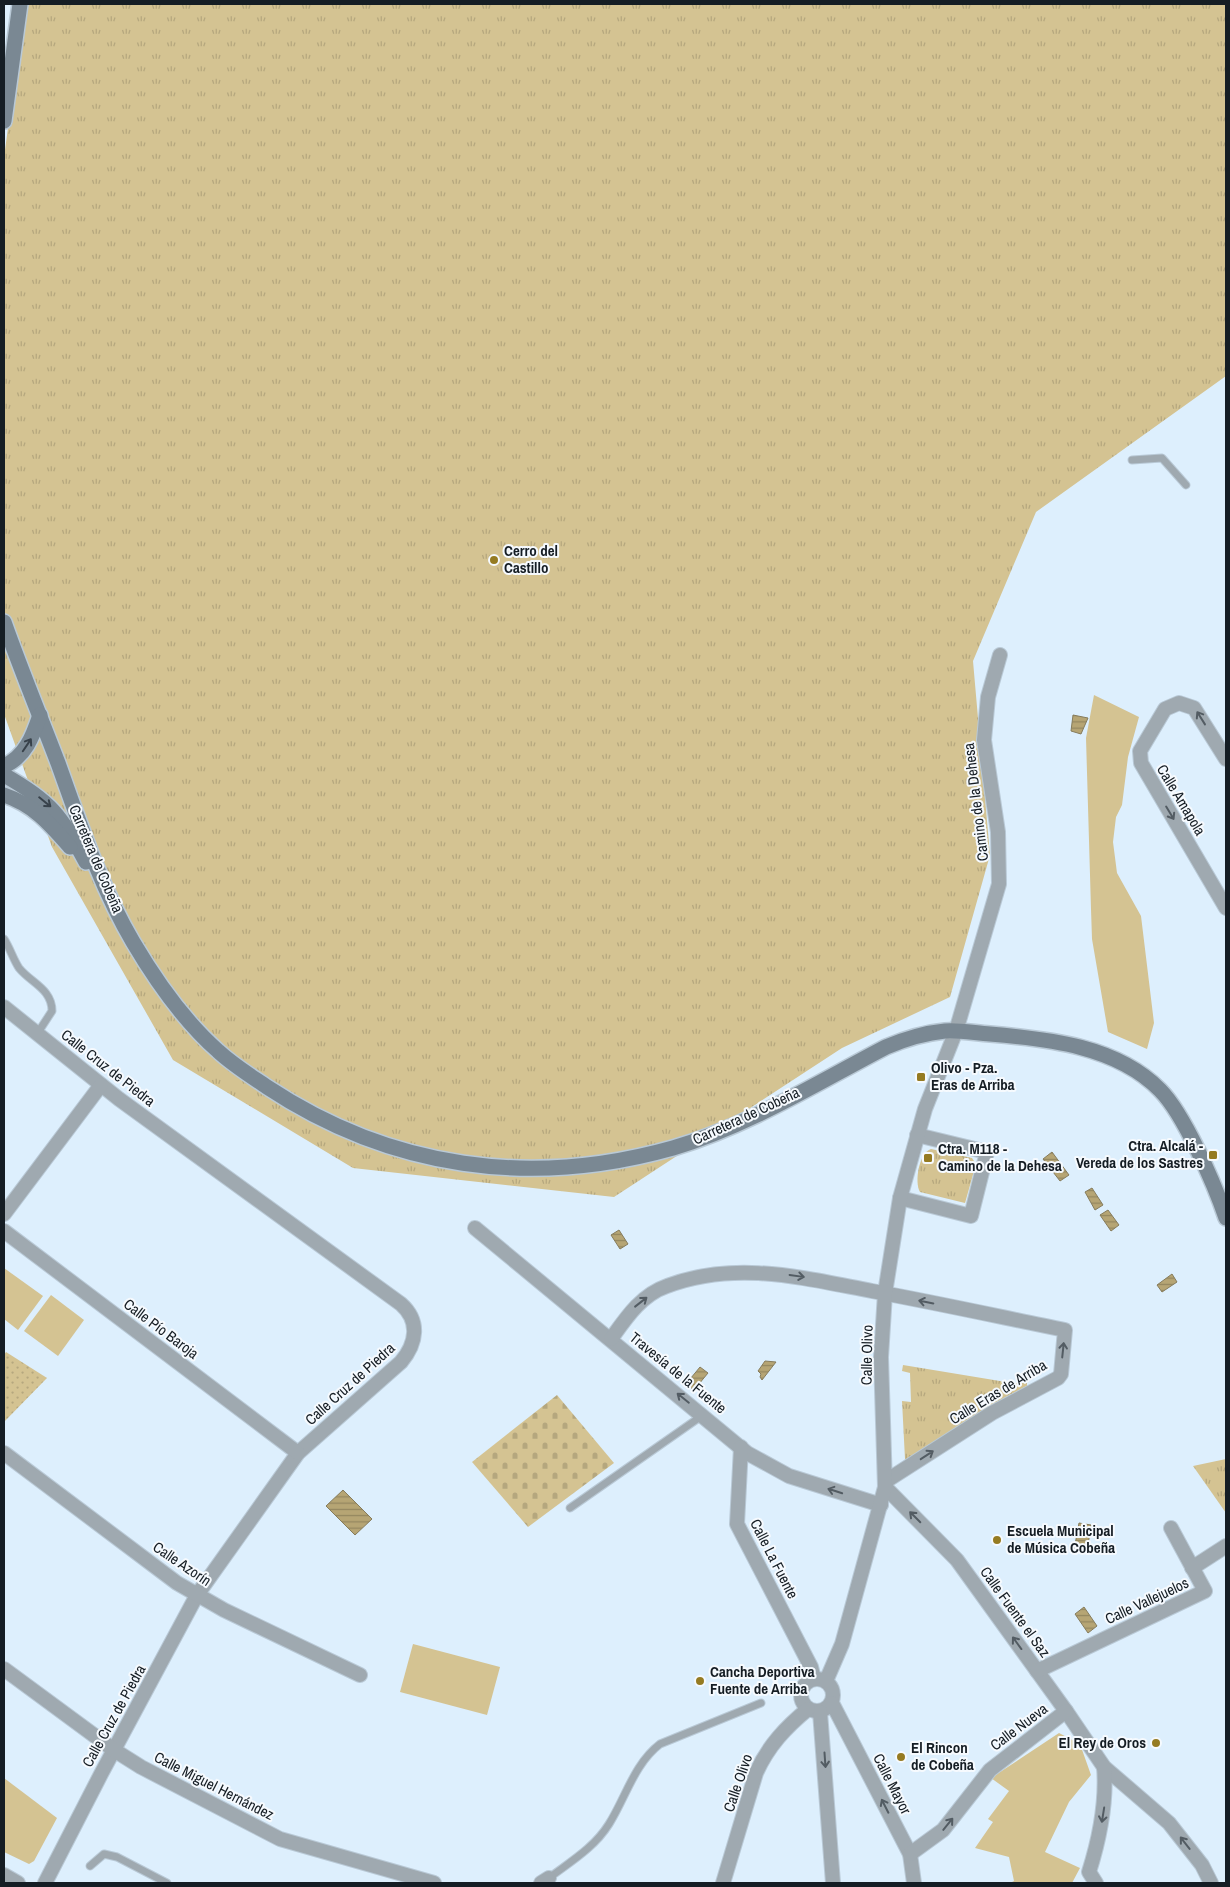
<svg xmlns="http://www.w3.org/2000/svg" width="1230" height="1887" font-family="'Archivo Narrow',sans-serif">
  <style>
    .grass { fill: #d4c392 }
    .cemetery { fill: url(#cemetery-stones) }
    .park { fill: url(#park-tufts) }
    .garden { fill: url(#garden-dots) }
    .water { fill: url(#water-rules); stroke: #867c5c }
    .lines { fill: none; stroke-linecap: round; stroke-linejoin: round }
    .lane-casing { stroke: #b9c9d6; stroke-width: 9 }
    .street-casing { stroke: #b9c9d6; stroke-width: 16 }
    .secondary-casing { stroke: #b9c9d6; stroke-width: 18 }
    .lane { stroke: #9fa9b0; stroke-width: 7 }
    .street { stroke: #9fa9b0; stroke-width: 14 }
    .secondary { stroke: #7a8893; stroke-width: 15 }
    .oneway { stroke: #535c63 }
    .oneway2 { stroke: #38424b }
    .poi-dot { fill: #957b22; stroke: #f6fafe; stroke-width: 2 }
    .labels { text-anchor: middle; stroke-width: 4; stroke-linejoin: round; paint-order: stroke }
    .poi-label { font-size: 15px; font-weight: bold; fill: #151d24; stroke: #f6fafe; text-anchor: start }
    .street-label { font-size: 15px; fill: #151d24; stroke: #f6fafe }
  </style>
  <defs>
    <pattern id="cemetery-stones" width="16" height="16" patternUnits="userSpaceOnUse" patternTransform="scale(1.25)"><rect width="16" height="16" fill="#d4c392"/><path d="M2 7V4a2 2 0 0 1 4 0v3zM10 15v-3a2 2 0 0 1 4 0v3z" fill="#b5a77e"/></pattern>
    <pattern id="park-tufts" width="24" height="20" patternUnits="userSpaceOnUse" patternTransform="scale(1.25)"><rect width="24" height="20" fill="#d4c392"/><path d="M3 7l-1-3M5 7V3M7 7l1-3M15 17l-1-3M17 17v-4M19 17l1-3" fill="none" stroke="#b5a77e"/></pattern>
    <pattern id="garden-dots" width="8" height="8" patternUnits="userSpaceOnUse" patternTransform="scale(1.25)"><rect width="8" height="8" fill="#d4c392"/><path d="M2 2h.1M6 6h.1" fill="none" stroke="#b5a77e" stroke-width="1.8" stroke-linecap="round"/></pattern>
    <pattern id="water-rules" width="6" height="5" patternUnits="userSpaceOnUse" patternTransform="scale(1.25)"><rect width="6" height="5" fill="#b6a574"/><path d="M0 2.5h6" fill="none" stroke="#93865f"/></pattern>
  </defs>
  <rect width="100%" height="100%" fill="#ddeffd"/>
  <g class="grass">
    <polygon points="1094,695 1139,717 1128,757 1122,805 1116,817 1113,842 1117,873 1141,916 1154,1023 1147,1049 1108,1032 1092,939 1091,909 1086,738"/>
    <polygon points="4,1268 43,1296 18,1330 4,1319"/>
    <polygon points="51,1295 84,1320 58,1356 24,1331"/>
    <polygon points="413,1644 500,1667 487,1715 400,1692"/>
    <polygon points="1059,1733 1080,1744 1091,1775 1069,1802 1045,1852 1080,1868 1072,1883 1010,1883 1014,1881 1009,1857 975,1848 993,1822 988,1819 1009,1791 991,1778"/>
    <polygon points="4,1778 57,1818 34,1861 29,1864 4,1852"/>
  </g>
  <polygon class="cemetery" points="557,1395 614,1463 528,1527 472,1462"/>
  <g class="park">
    <polygon points="25,4 1226,4 1226,376 1036,512 973,661 990,855 950,997 842,1048 614,1197 353,1168 173,1060 52,847 4,714 4,157"/>
    <path d="M931,1149L972,1158L976,1164L965,1203L920,1192C914,1182 919,1153 931,1149Z"/>
    <polygon points="903,1365 1012,1383 1027,1383 1027,1386 991,1405 907,1460 905,1459 902,1401 911,1402 910,1373 902,1371"/>
    <polygon points="1226,1459 1226,1513 1193,1466"/>
  </g>
  <polygon class="garden" points="6,1352 47,1378 4,1422 4,1355"/>
  <g class="water">
    <polygon points="1073,715 1088,718 1081,734 1071,731"/>
    <polygon points="1052,1152 1069,1175 1060,1181 1043,1159"/>
    <polygon points="1092,1188 1103,1205 1095,1210 1085,1192"/>
    <polygon points="1108,1210 1119,1225 1111,1231 1100,1215"/>
    <polygon points="619,1230 628,1244 620,1249 611,1235"/>
    <polygon points="1172,1274 1177,1282 1162,1292 1157,1285"/>
    <polygon points="765,1361 776,1362 762,1380 760,1377 761,1374 758,1371"/>
    <polygon points="700,1367 708,1373 694,1390 686,1384"/>
    <polygon points="343,1490 372,1519 355,1535 326,1506"/>
    <polygon points="1079,1523 1091,1525 1087,1552 1074,1550"/>
    <polygon points="1084,1607 1097,1626 1088,1633 1075,1614"/>
  </g>
  <g class="lines">
    <g class="lane-casing">
      <g id="lane">
        <polyline points="1132,460 1162,458 1186,485"/>
        <path d="M4,939C10,948 13,959 19,968C31,983 52,989 52,1011L37,1034"/>
        <polyline points="570,1508 703,1415"/>
        <polyline points="90,1866 104,1854 117,1857 167,1883"/>
        <path d="M549,1878C570,1862 594,1848 609,1824C626,1797 634,1764 660,1744L761,1703"/>
      </g>
    </g>
    <g class="street-casing">
      <g id="street">
        <polyline points="1226,759 1194,708 1179,703 1165,709 1140,751 1141,763 1226,908"/>
        <path d="M4,1007L119,1099L401,1304C420,1321 417,1343 401,1362L298,1453L197,1595L101,1774L45,1883"/>
        <polyline points="900,1198 971,1216 987,1152 917,1135"/>
        <polyline points="4,1214 101,1085"/>
        <polyline points="475,1228 747,1453 789,1476 881,1505"/>
        <polyline points="4,1231 298,1453"/>
        <path d="M611,1339C626,1318 641,1295 667,1286C736,1260 803,1278 872,1291C937,1303 1001,1317 1065,1330L1061,1374L1058,1378L992,1413L886,1481"/>
        <polyline points="741,1447 737,1524 811,1667 814,1679"/>
        <polyline points="4,1453 177,1583 224,1610 360,1675"/>
        <polyline points="885,1487 957,1560 1066,1711 1104,1767 1169,1823 1202,1865 1211,1883"/>
        <polyline points="1192,1568 1226,1546"/>
        <polyline points="4,1669 114,1750 141,1767 280,1839 434,1883"/>
        <polyline points="1037,1671 1205,1591 1171,1528"/>
        <circle cx="817" cy="1695" r="16"/>
        <polyline points="826,1681 842,1644 885,1487 881,1357 885,1293 900,1198 925,1109 956,1031 999,884 998,832 984,740 988,697 1000,655"/>
        <polyline points="832,1703 910,1854 914,1883"/>
        <polyline points="820,1712 833,1883"/>
        <polyline points="910,1854 943,1830 990,1770 1066,1711"/>
        <polyline points="4,1875 18,1883"/>
        <polyline points="541,1883 549,1878"/>
        <path d="M723,1883L756,1773C768,1746 786,1727 808,1709"/>
        <path d="M1096,1883L1089,1872C1100,1837 1107,1803 1104,1767"/>
      </g>
    </g>
    <g class="secondary-casing">
      <g id="secondary">
        <polyline points="4,121 20,4"/>
        <path d="M4,622C21,670 40,716 58,763C80,824 100,886 133,942C156,981 184,1021 218,1051C233,1065 251,1076 267,1087C391,1169 531,1188 673,1148C748,1126 817,1083 886,1047C905,1039 924,1033 945,1031C959,1030 975,1033 990,1034C1048,1039 1117,1046 1160,1090C1184,1114 1215,1185 1226,1218"/>
        <path d="M4,766C25,757 33,736 40,715"/>
        <path d="M4,775C52,802 60,815 86,862"/>
        <path d="M4,795C34,805 50,824 70,847"/>
      </g>
    </g>
    <use href="#lane" class="lane"/>
    <use href="#street" class="street"/>
    <use href="#secondary" class="secondary"/>
  </g>
  <defs><path id="oneway-shaft" d="M-6 0H5M1.5-3L5.5 0L1.5 3" fill="none" stroke-width="1.6" stroke-linecap="round" stroke-linejoin="round" transform="scale(1.25)"/></defs>
  <g class="oneway">
    <use href="#oneway-shaft" transform="translate(1201 718) rotate(-122)"/>
    <use href="#oneway-shaft" transform="translate(1170 813) rotate(59)"/>
    <use href="#oneway-shaft" transform="translate(797 1276) rotate(8)"/>
    <use href="#oneway-shaft" transform="translate(641 1302) rotate(-38)"/>
    <use href="#oneway-shaft" transform="translate(926 1302) rotate(-169)"/>
    <use href="#oneway-shaft" transform="translate(1063 1350) rotate(-84)"/>
    <use href="#oneway-shaft" transform="translate(683 1398) rotate(-141)"/>
    <use href="#oneway-shaft" transform="translate(927 1455) rotate(-33)"/>
    <use href="#oneway-shaft" transform="translate(835 1491) rotate(-162)"/>
    <use href="#oneway-shaft" transform="translate(915 1517) rotate(-135)"/>
    <use href="#oneway-shaft" transform="translate(1017 1643) rotate(-126)"/>
    <use href="#oneway-shaft" transform="translate(825 1760) rotate(86)"/>
    <use href="#oneway-shaft" transform="translate(885 1806) rotate(-117)"/>
    <use href="#oneway-shaft" transform="translate(1103 1815) rotate(99)"/>
    <use href="#oneway-shaft" transform="translate(948 1824) rotate(-51)"/>
    <use href="#oneway-shaft" transform="translate(1185 1843) rotate(-128)"/>
  </g>
  <g class="oneway2">
    <use href="#oneway-shaft" transform="translate(27 745) rotate(-56)"/>
    <use href="#oneway-shaft" transform="translate(45 802) rotate(39)"/>
  </g>
  <g class="poi-dot">
    <circle cx="494" cy="560" r="5"/>
    <rect x="916" y="1072" width="10" height="10" rx="2.5"/>
    <rect x="1208" y="1150" width="10" height="10" rx="2.5"/>
    <rect x="923" y="1153" width="10" height="10" rx="2.5"/>
    <circle cx="997" cy="1540" r="5"/>
    <circle cx="700" cy="1681" r="5"/>
    <circle cx="1156" cy="1743" r="5"/>
    <circle cx="901" cy="1757" r="5"/>
  </g>
  <g class="labels">
    <g class="poi-label">
      <text x="504" y="556">Cerro del<tspan x="504" dy="17">Castillo</tspan></text>
      <text x="931" y="1073">Olivo - Pza.<tspan x="931" dy="17">Eras de Arriba</tspan></text>
      <text x="1203" y="1151" text-anchor="end">Ctra. Alcalá -<tspan x="1203" dy="17">Vereda de los Sastres</tspan></text>
      <text x="938" y="1154">Ctra. M118 -<tspan x="938" dy="17">Camino de la Dehesa</tspan></text>
      <text x="1007" y="1536">Escuela Municipal<tspan x="1007" dy="17">de Música Cobeña</tspan></text>
      <text x="710" y="1677">Cancha Deportiva<tspan x="710" dy="17">Fuente de Arriba</tspan></text>
      <text x="1146" y="1748" text-anchor="end">El Rey de Oros</text>
      <text x="911" y="1753">El Rincon<tspan x="911" dy="17">de Cobeña</tspan></text>
    </g>
    <g class="street-label">
      <text transform="translate(1181 800) rotate(59)" y="5">Calle Amapola</text>
      <text transform="translate(976 802) rotate(-97)" y="5">Camino de la Dehesa</text>
      <text transform="translate(96 859) rotate(67)" y="5">Carretera de Cobeña</text>
      <text transform="translate(108 1068) rotate(38)" y="5">Calle Cruz de Piedra</text>
      <text transform="translate(746 1116) rotate(-25)" y="5">Carretera de Cobeña</text>
      <text transform="translate(161 1329) rotate(37)" y="5">Calle Pío Baroja</text>
      <text transform="translate(867 1355) rotate(-89)" y="5">Calle Olivo</text>
      <text transform="translate(678 1373) rotate(39)" y="5">Travesía de la Fuente</text>
      <text transform="translate(350 1384) rotate(-42)" y="5">Calle Cruz de Piedra</text>
      <text transform="translate(998 1392) rotate(-31)" y="5">Calle Eras de Arriba</text>
      <text transform="translate(774 1559) rotate(63)" y="5">Calle La Fuente</text>
      <text transform="translate(182 1564) rotate(34)" y="5">Calle Azorín</text>
      <text transform="translate(1147 1601) rotate(-25)" y="5">Calle Vallejuelos</text>
      <text transform="translate(1015 1612) rotate(54)" y="5">Calle Fuente el Saz</text>
      <text transform="translate(114 1716) rotate(-61)" y="5">Calle Cruz de Piedra</text>
      <text transform="translate(1019 1727) rotate(-37)" y="5">Calle Nueva</text>
      <text transform="translate(738 1783) rotate(-71)" y="5">Calle Olivo</text>
      <text transform="translate(892 1784) rotate(63)" y="5">Calle Mayor</text>
      <text transform="translate(214 1786) rotate(27)" y="5">Calle Miguel Hernández</text>
    </g>
  </g>
  <rect width="1230" height="1887" fill="none" stroke="#151d24" stroke-width="10"/>
</svg>
